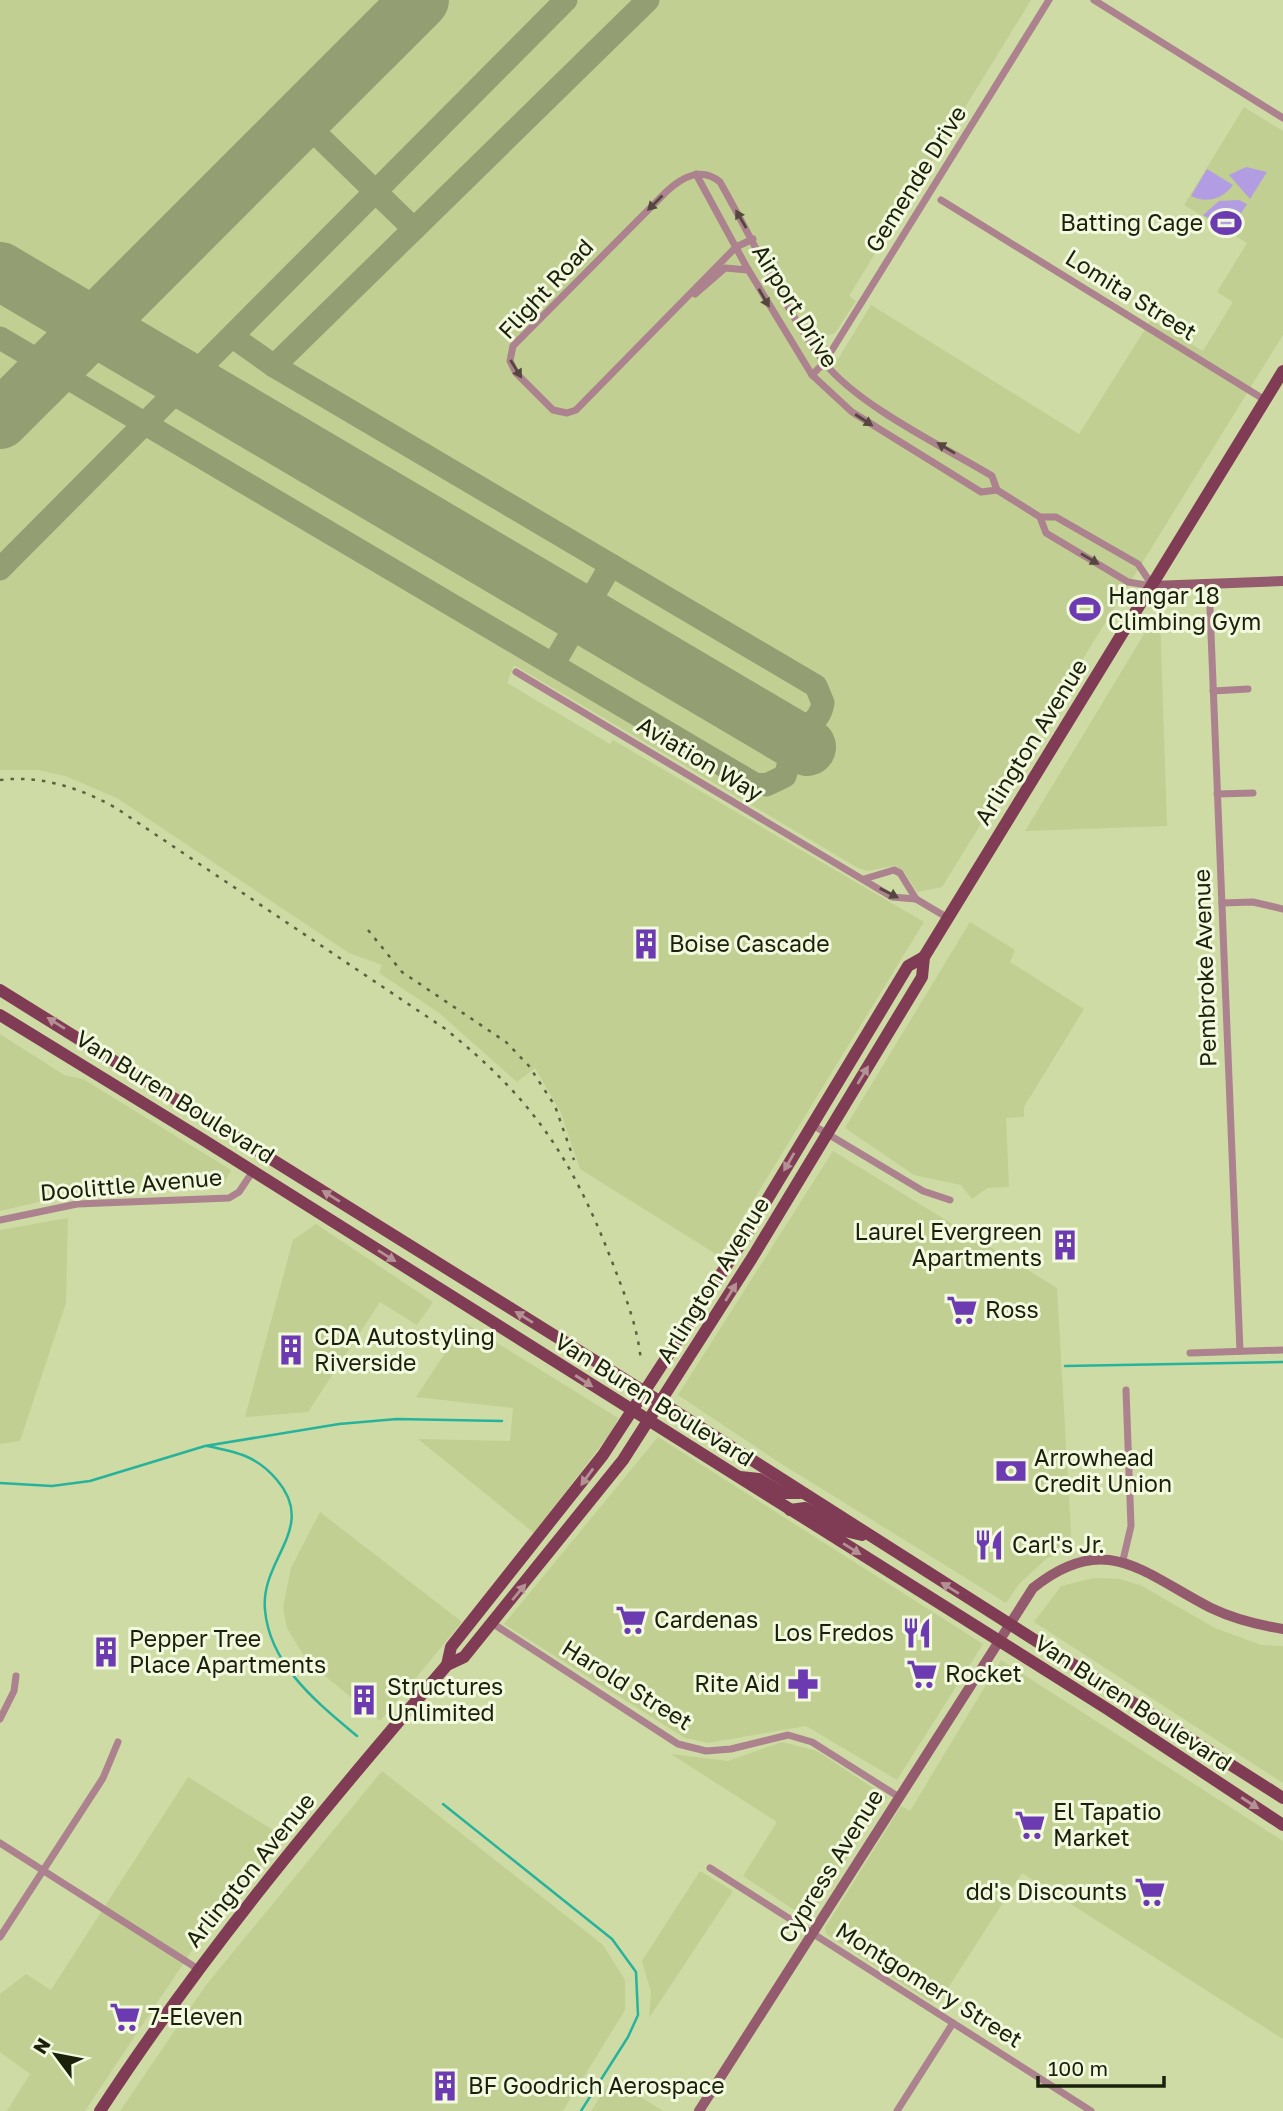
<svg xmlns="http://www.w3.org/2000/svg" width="1283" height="2111" font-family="'Golos Text',sans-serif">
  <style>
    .built { fill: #c1cf92 }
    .green { fill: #b39de2 }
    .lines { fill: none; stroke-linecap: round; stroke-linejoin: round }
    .stream { stroke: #27b29c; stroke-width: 2.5 }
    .taxiway { stroke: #949e73; stroke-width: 23 }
    .runway { stroke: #949e73; stroke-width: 58 }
    .street { stroke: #ab828e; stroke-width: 7 }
    .secondary { stroke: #945a6d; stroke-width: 10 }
    .primary { stroke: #813c55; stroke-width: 12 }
    .rail { stroke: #5a6241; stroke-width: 2.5; stroke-dasharray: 3.5 7; stroke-linecap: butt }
    .oneway { fill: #55473f }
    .oneway2 { fill: #b49193 }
    .labels { text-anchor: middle; stroke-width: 6; stroke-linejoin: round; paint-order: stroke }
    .street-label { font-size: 23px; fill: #1b200b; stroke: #f2f9de }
    .poi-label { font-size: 23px; fill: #1b200b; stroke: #f2f9de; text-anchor: start }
  </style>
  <rect width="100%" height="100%" fill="#cedba5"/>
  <g class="built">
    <polygon points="0,0 1031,0 849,296 856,301 835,333 821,338 838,359 871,305 1079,434 1151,320 1203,351 1233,302 1217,292 1247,243 1184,205 1244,107 1283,131 1283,335 942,887 917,892 905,873 893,866 867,871 858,868 514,665 507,683 610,744 613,740 924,922 719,1256 580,1169 561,1113 535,1068 517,1082 438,1012 379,973 382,965 349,953 117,798 65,776 38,770 0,770"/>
    <polygon points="1155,616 1160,616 1167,826 1025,831"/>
    <polygon points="970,922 1015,950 1010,962 1084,1009 1024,1107 1024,1117 1006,1118 1009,1187 987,1188 972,1199 961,1185 914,1175 845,1128"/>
    <polygon points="0,1034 64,1075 83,1079 231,1170 223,1186 60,1197 0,1211"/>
    <polygon points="833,1151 1057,1288 1072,1550 1047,1558 1019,1584 1006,1603 777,1461 678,1395"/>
    <polygon points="68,1218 66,1303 20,1441 0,1444 0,1230"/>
    <polygon points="316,1224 433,1302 417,1325 380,1302 308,1412 245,1417 293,1240"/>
    <polygon points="465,1323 618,1418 612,1431 534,1533 418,1439 510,1441 513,1408 416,1397"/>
    <polygon points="658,1437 983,1644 897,1780 806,1726 708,1743 685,1738 504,1624"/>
    <polygon points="320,1512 462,1622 380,1721 307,1661 287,1628 283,1607 291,1568"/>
    <polygon points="1094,1578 1120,1579 1142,1586 1215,1628 1261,1645 1283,1646 1283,1783 1034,1622 1061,1586"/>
    <polygon points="1001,1660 1283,1841 1283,2039 1022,1873 941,1999 931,2002 826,1934 825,1928 901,1806 910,1811"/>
    <polygon points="782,1742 817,1751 887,1797 808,1919 743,1876 777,1822 671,1754 728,1761"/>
    <polygon points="382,1771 603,1945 625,1980 625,2010 563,2111 120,2111 206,1985"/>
    <polygon points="188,1777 284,1837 197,1943 85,2111 7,2111 30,2074 0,2052 0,1994 26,1974 51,1990"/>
    <polygon points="700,1871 733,1891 649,2018 651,1992 642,1961"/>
    <polygon points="612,2079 663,2111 591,2111"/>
  </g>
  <g class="green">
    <polygon points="1246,167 1267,172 1250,199 1229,175"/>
    <path d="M1207,169L1233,185C1223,199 1207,204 1191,196Z"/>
    <polygon points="1239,200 1247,204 1230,231 1203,215 1219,201"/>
  </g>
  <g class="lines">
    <g class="stream">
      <polyline points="1065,1366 1283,1362"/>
      <path d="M207,1446C237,1452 257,1456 277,1480C318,1528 260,1559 265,1610C270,1666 318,1703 357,1736"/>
      <polyline points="0,1483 52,1486 90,1481 205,1446 339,1424 397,1419 502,1421"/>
      <polyline points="443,1804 612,1939 636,1972 638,2015 628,2037 581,2111"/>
    </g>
    <g class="taxiway">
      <polyline points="301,119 414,229"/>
      <path d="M0,338L753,783L766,785L785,776L791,756L779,731C800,728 819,727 823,703L816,686L274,366L233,337"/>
      <polyline points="274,366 648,0"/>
      <polyline points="0,569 566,0"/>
      <polyline points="553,665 611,565"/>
    </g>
    <g class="runway">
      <polyline points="0,271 807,747"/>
      <polyline points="0,420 420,0"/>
    </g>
    <g class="street">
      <polyline points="1094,0 1283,118"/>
      <polyline points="696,174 746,266 812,375 852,412 981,492 997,490"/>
      <polyline points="941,200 1265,400"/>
      <path d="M753,239L736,247L576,410L567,413L553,410L516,373L510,361L513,346L666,192C682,177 701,166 720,182C752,238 786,312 824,362C857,405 944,447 992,476L997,490L1040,517H1056L1138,564L1152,585"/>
      <polyline points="695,294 725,268 748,270"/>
      <polyline points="812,375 824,363 1049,0"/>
      <polyline points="1040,517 1046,533 1128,582 1152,586"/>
      <polyline points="1209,584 1240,1351"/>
      <polyline points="516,672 892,897 916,899"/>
      <polyline points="1213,691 1248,689"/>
      <polyline points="1217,794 1253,793"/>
      <polyline points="864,879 894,870 900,873 916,899 948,918"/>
      <polyline points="1222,903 1253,902 1283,909"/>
      <polyline points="811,1124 923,1191 950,1200"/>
      <polyline points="0,1220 77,1204 229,1198 239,1192 253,1171"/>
      <polyline points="1190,1353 1283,1350"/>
      <polyline points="1123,1560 1131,1526 1126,1390"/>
      <polyline points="492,1623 678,1744 706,1751 731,1749 788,1735 812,1742 899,1797"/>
      <polyline points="0,1719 14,1691 16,1676"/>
      <polyline points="0,1843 198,1969"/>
      <polyline points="710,1868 1091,2111"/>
      <polyline points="0,1937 103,1778 118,1742"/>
      <polyline points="897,2111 953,2023"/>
    </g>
    <g class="secondary">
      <polyline points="1152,586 1283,581"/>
      <path d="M699,2111L1033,1588C1106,1529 1144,1574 1211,1608C1234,1619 1258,1625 1283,1629"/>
    </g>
    <g class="primary">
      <polyline points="0,990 645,1392 1283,1798"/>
      <polyline points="0,1015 202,1139 1109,1710 1283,1825"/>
      <polyline points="740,1477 759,1479 782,1493 800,1493"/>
      <polyline points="790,1510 805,1508 845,1531 862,1535"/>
      <polyline points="447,1665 451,1647 603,1455 738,1248 908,966 924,957"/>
      <path d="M100,2111C203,1953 324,1808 447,1665L464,1657L623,1460L752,1258L922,977L924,957L1283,371"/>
    </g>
    <g class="rail">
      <path d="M0,780C42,775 80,788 116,808L444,1028C531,1097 571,1156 611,1259C624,1293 638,1326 641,1362"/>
      <polyline points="368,930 402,972 506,1042 529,1066 555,1106 574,1160"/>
    </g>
  </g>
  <defs><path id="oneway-solid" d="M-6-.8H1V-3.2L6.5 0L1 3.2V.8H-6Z" transform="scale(1.75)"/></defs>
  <g class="oneway">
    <use href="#oneway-solid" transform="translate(655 203) rotate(135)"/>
    <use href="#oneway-solid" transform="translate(741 219) rotate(-120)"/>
    <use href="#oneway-solid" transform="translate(764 298) rotate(60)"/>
    <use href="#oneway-solid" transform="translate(516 369) rotate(58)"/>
    <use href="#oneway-solid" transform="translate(864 420) rotate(33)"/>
    <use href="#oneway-solid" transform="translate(946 448) rotate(-149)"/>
    <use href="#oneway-solid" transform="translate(1090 559) rotate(31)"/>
    <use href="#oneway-solid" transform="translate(889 893) rotate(27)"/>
  </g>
  <g class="oneway2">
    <use href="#oneway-solid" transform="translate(56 1023) rotate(-148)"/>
    <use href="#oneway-solid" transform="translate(863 1075) rotate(-59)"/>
    <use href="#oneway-solid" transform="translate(789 1162) rotate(120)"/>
    <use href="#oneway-solid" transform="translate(331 1196) rotate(-148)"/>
    <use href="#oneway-solid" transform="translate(387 1256) rotate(32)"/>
    <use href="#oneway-solid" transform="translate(731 1292) rotate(-58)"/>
    <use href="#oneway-solid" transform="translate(524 1317) rotate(-148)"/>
    <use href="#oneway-solid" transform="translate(584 1381) rotate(33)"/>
    <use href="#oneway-solid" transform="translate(587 1477) rotate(126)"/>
    <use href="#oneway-solid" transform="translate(852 1549) rotate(32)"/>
    <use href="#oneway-solid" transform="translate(950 1588) rotate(-148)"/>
    <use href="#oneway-solid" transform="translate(519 1592) rotate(-50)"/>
    <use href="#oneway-solid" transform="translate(1250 1803) rotate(33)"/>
  </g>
  <defs>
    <g id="stadium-bare" transform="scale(2.415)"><path d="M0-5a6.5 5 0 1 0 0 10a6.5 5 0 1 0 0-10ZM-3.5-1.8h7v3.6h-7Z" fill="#6c3ab1" stroke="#f2f9de" stroke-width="2.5" paint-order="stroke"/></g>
    <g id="building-bare" transform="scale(2.415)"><path d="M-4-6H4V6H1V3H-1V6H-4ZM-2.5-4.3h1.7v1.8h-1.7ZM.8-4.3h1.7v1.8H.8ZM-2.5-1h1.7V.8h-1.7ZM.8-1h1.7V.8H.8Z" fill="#6c3ab1" stroke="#f2f9de" stroke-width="2.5" paint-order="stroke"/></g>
    <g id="supermarket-bare" transform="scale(2.415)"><path d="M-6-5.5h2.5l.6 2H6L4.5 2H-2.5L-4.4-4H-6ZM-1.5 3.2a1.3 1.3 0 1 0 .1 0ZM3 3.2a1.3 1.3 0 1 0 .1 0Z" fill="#6c3ab1" stroke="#f2f9de" stroke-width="2.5" paint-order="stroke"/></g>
    <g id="bank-bare" transform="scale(2.415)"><path d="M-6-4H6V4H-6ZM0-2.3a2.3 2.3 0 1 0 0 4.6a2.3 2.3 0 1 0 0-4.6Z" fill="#6c3ab1" stroke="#f2f9de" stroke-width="2.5" paint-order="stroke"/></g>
    <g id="restaurant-bare" transform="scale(2.415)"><path d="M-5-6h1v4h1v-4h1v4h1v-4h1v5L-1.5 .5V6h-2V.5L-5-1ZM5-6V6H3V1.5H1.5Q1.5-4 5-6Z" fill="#6c3ab1" stroke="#f2f9de" stroke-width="2.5" paint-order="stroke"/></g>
    <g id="pharmacy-bare" transform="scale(2.415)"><path d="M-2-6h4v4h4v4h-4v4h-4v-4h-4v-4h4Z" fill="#6c3ab1" stroke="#f2f9de" stroke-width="2.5" paint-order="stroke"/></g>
  </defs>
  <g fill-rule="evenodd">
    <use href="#stadium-bare" x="1226" y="223"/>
    <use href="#stadium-bare" x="1085" y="609"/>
    <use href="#building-bare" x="646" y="944"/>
    <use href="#building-bare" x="1065" y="1245"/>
    <use href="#supermarket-bare" x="962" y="1310"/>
    <use href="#building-bare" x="291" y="1350"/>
    <use href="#bank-bare" x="1011" y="1471"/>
    <use href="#restaurant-bare" x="989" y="1545"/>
    <use href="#supermarket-bare" x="631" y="1620"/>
    <use href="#restaurant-bare" x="917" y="1633"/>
    <use href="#building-bare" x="106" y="1652"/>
    <use href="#supermarket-bare" x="922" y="1674"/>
    <use href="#pharmacy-bare" x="803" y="1684"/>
    <use href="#building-bare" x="364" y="1700"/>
    <use href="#supermarket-bare" x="1030" y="1825"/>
    <use href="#supermarket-bare" x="1150" y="1892"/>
    <use href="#supermarket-bare" x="125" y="2017"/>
    <use href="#building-bare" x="445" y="2086"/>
  </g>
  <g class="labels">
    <g class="street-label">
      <text transform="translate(916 179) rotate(-58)" y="8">Gemende Drive</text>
      <text transform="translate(546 289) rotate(-47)" y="8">Flight Road</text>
      <text transform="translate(1131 295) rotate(32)" y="8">Lomita Street</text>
      <text transform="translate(795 306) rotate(58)" y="8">Airport Drive</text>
      <text transform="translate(1031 742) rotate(-58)" y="8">Arlington Avenue</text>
      <text transform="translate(700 759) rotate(31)" y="8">Aviation Way</text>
      <text transform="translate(1205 968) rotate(-92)" y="8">Pembroke Avenue</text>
      <text transform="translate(175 1097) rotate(32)" y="8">Van Buren Boulevard</text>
      <text transform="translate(131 1185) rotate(-5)" y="8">Doolittle Avenue</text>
      <text transform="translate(713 1280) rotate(-58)" y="8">Arlington Avenue</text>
      <text transform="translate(654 1400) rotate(32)" y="8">Van Buren Boulevard</text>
      <text transform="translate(627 1685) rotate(32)" y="8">Harold Street</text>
      <text transform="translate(1133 1703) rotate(33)" y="8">Van Buren Boulevard</text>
      <text transform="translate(831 1866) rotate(-58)" y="8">Cypress Avenue</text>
      <text transform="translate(250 1870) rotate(-51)" y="8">Arlington Avenue</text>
      <text transform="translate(929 1985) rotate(32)" y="8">Montgomery Street</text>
    </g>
    <g class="poi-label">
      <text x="1203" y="231" text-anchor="end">Batting Cage</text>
      <text x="1108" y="604">Hangar 18<tspan x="1108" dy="26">Climbing Gym</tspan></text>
      <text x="669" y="952">Boise Cascade</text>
      <text x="1042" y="1240" text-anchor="end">Laurel Evergreen<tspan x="1042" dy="26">Apartments</tspan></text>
      <text x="985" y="1318">Ross</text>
      <text x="314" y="1345">CDA Autostyling<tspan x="314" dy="26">Riverside</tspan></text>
      <text x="1034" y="1466">Arrowhead<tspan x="1034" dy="26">Credit Union</tspan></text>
      <text x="1012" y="1553">Carl's Jr.</text>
      <text x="654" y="1628">Cardenas</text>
      <text x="894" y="1641" text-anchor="end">Los Fredos</text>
      <text x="129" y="1647">Pepper Tree<tspan x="129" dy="26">Place Apartments</tspan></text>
      <text x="945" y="1682">Rocket</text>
      <text x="780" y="1692" text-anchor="end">Rite Aid</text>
      <text x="387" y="1695">Structures<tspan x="387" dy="26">Unlimited</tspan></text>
      <text x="1053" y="1820">El Tapatio<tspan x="1053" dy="26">Market</tspan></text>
      <text x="1127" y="1900" text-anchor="end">dd's Discounts</text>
      <text x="148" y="2025">7-Eleven</text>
      <text x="468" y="2094">BF Goodrich Aerospace</text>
    </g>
  </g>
  <g transform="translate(56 2055) rotate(302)" stroke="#f2f9de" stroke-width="5" paint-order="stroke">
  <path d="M0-5L12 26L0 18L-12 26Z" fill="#1b200b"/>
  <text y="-10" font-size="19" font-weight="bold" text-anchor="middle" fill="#1b200b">N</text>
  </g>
  <path d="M1038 2076v10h126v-10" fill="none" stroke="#1b200b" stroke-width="3.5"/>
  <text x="1048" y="2076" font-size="21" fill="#1b200b" stroke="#f2f9de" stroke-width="5" paint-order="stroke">100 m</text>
</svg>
